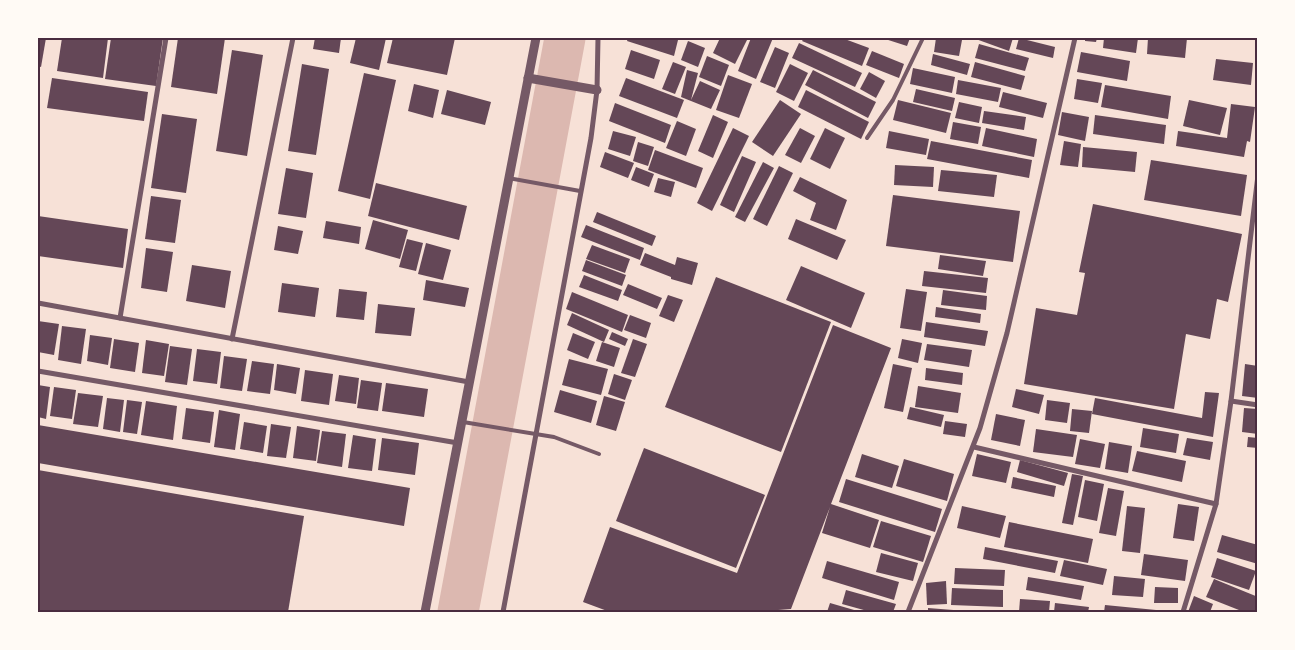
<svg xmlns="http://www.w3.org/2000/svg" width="1295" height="650" font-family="'Alegreya Sans',sans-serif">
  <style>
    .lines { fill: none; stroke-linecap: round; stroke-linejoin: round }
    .river { stroke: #dcb8b0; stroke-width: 41 }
    .building { fill: #644757 }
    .service { stroke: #755966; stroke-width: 4 }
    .minor { stroke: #755966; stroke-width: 5 }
    .tertiary { stroke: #755966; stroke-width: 9 }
    .neatline { fill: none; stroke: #4a2c40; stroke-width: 2 }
  </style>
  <rect width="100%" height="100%" fill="#f7e1d7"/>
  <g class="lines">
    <polyline class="river" points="458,612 565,38"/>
  </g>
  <g class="building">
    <polygon points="38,38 46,38 41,67 38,66"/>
    <polygon points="62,38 108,38 103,78 57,71"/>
    <polygon points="111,38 163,38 156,86 105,79"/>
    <polygon points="178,38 225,38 217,94 171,87"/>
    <polygon points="315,38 341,38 339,53 313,49"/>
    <polygon points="356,38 386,38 379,70 350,63"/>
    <polygon points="393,38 455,38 447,75 387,63"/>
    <polygon points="628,38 670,38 678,40 674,56 627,41"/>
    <polygon points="720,38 748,38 735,64 713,53"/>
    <polygon points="751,38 773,38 756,79 738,71"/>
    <polygon points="804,38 842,38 869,48 862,66 802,41"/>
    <polygon points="882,38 910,38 907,46"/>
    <polygon points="936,38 962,40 959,56 934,52"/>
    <polygon points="973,38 1013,38 1009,51"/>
    <polygon points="1019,38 1055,47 1053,58 1016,49"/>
    <polygon points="1085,38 1097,38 1096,42 1085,41"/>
    <polygon points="1104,38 1138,38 1136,53 1103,48"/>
    <polygon points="1148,38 1187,38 1185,58 1147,54"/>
    <polygon points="688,41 705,48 698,67 681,60"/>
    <polygon points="799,43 862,73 855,87 792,58"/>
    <polygon points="979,44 1029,58 1025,71 975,58"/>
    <polygon points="775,47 789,53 775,88 760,82"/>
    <polygon points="232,50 263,55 247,156 216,151"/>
    <polygon points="631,50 660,60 654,79 625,69"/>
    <polygon points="872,51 904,64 899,78 866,65"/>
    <polygon points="1081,52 1130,61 1127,81 1077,72"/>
    <polygon points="933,54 970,64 967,75 931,65"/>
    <polygon points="707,56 729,65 721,86 699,77"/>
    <polygon points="1216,59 1253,63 1251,85 1213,80"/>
    <polygon points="673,62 686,67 675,94 662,89"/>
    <polygon points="975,62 1025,76 1021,90 971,77"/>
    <polygon points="302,64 329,69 316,155 288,151"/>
    <polygon points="790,64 808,73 794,101 776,92"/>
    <polygon points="913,68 955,77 952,93 910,84"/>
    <polygon points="687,70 698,73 691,100 700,81 720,90 711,109 681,97"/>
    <polygon points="813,70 876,102 868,118 805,85"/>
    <polygon points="869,72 885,81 876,98 860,89"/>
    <polygon points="364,73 396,80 370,199 338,191"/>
    <polygon points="728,75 752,84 739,118 716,110"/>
    <polygon points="52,78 148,92 144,121 47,108"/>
    <polygon points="626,78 684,100 677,118 619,96"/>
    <polygon points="1077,79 1102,83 1098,103 1074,99"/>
    <polygon points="958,80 1001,88 998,102 956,94"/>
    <polygon points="414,84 439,90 433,118 408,111"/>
    <polygon points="1105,85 1171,96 1168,119 1101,107"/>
    <polygon points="916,89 955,98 952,111 913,102"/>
    <polygon points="447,90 491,102 485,125 441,114"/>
    <polygon points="806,90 869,122 861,139 798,107"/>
    <polygon points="1003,92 1047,103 1043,118 999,107"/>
    <polygon points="780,100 801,114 773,156 752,142"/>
    <polygon points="898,100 951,113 946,133 893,120"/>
    <polygon points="1189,100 1227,108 1220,135 1183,126"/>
    <polygon points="959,102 982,107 979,123 955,118"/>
    <polygon points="615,103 671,125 665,143 609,121"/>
    <polygon points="1231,104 1255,107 1250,142 1247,141 1244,157 1176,146 1178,131 1227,138"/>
    <polygon points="984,111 1026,117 1024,130 982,123"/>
    <polygon points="1062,112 1089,117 1085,141 1058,135"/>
    <polygon points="162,114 197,119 186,193 151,188"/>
    <polygon points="713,115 728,122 713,158 698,151"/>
    <polygon points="1095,115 1166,125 1164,144 1093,134"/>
    <polygon points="677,121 696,129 686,156 666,148"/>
    <polygon points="953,122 981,127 978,144 950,139"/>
    <polygon points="733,128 749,136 712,211 697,203"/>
    <polygon points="800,128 815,136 801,163 785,155"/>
    <polygon points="825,128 845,138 830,169 810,159"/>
    <polygon points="986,128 1037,139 1034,157 982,146"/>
    <polygon points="613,131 636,137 630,156 608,149"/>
    <polygon points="889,131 929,139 926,155 886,148"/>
    <polygon points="931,141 1032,160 1029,178 927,159"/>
    <polygon points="1064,141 1081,144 1078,167 1060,165"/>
    <polygon points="638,142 654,147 648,166 633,161"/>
    <polygon points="1083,147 1137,152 1135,172 1082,167"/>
    <polygon points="655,150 703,168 696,188 648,170"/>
    <polygon points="605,152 634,163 628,178 600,167"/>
    <polygon points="742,156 756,162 734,212 720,205"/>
    <polygon points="1151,160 1247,175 1241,216 1144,200"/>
    <polygon points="763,162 774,168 745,222 735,217"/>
    <polygon points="895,165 934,167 933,187 894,185"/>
    <polygon points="779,166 793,173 767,226 753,219"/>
    <polygon points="636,167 654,174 649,187 631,180"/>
    <polygon points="286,168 313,173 306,218 278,214"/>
    <polygon points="941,170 997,175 994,197 938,191"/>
    <polygon points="800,177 847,200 836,230 810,220 816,203 793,191"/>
    <polygon points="658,178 675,182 671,197 654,192"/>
    <polygon points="376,183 467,206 459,240 368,216"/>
    <polygon points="893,195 1020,211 1013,262 886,246"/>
    <polygon points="151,196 181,200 175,243 145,239"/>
    <polygon points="1093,204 1242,234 1228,302 1217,299 1210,339 1186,334 1174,409 1024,384 1036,308 1077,315 1085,273 1079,272"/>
    <polygon points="597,212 656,236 652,246 593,222"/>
    <polygon points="38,216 128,229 123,268 38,256"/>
    <polygon points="796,219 846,240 837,260 788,239"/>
    <polygon points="373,220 408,230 400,259 365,249"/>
    <polygon points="326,221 361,227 359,244 323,238"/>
    <polygon points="586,225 644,248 640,260 581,237"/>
    <polygon points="278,226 303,231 298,254 274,250"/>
    <polygon points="407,239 423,243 416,271 399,267"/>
    <polygon points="426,243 451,250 443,280 418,274"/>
    <polygon points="592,245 630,259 625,273 586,259"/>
    <polygon points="146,248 173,252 167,292 141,288"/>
    <polygon points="645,253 675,265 677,257 698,263 692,285 671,279 671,277 640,265"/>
    <polygon points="940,255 986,261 983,276 938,269"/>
    <polygon points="586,260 626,275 622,286 582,271"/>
    <polygon points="192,265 231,271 225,308 186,301"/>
    <polygon points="801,266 865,293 851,328 786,300"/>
    <polygon points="924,271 988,278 986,293 922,286"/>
    <polygon points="584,275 622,290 618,301 579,287"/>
    <polygon points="716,277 831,322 781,452 665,407"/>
    <polygon points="426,280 469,288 465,307 423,300"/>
    <polygon points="282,283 319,288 315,317 278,312"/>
    <polygon points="628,284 662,298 657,309 623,295"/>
    <polygon points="339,289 367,292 364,320 336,317"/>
    <polygon points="906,289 927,292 921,331 900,328"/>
    <polygon points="943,290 987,296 986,310 941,305"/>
    <polygon points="572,292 628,315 622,332 566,309"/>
    <polygon points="668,295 683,300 674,322 659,316"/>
    <polygon points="378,304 415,308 411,336 375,333"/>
    <polygon points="936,307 981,314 980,323 935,317"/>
    <polygon points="572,313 609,330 604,342 567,325"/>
    <polygon points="630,315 651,323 646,338 624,330"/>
    <polygon points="38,321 59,324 54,355 38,352"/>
    <polygon points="926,322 988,331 985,346 924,337"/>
    <polygon points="833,325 891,348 831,504 879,520 870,548 822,533 830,507 791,609 754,612 610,612 583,602 610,527 737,573"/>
    <polygon points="62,326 86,329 81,364 58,360"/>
    <polygon points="612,332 628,339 625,346 609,339"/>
    <polygon points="573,333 595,342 588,359 567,350"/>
    <polygon points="90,335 112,338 108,365 87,361"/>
    <polygon points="114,339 139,343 135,372 110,368"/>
    <polygon points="633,339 647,344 635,377 621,373"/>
    <polygon points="902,339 922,343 918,363 898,358"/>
    <polygon points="146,340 169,344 164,376 142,373"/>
    <polygon points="602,342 620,348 614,367 596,361"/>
    <polygon points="927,344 972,350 969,367 924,360"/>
    <polygon points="170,346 192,349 187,385 165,382"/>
    <polygon points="197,349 221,352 217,384 193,381"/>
    <polygon points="224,356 247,359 242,391 220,388"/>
    <polygon points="569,359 608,369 601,395 562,385"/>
    <polygon points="252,361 274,364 270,394 247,391"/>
    <polygon points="277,364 300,368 296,394 274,390"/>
    <polygon points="893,364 912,368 903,412 884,408"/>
    <polygon points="1245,364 1258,366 1258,398 1242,396"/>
    <polygon points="926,368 963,373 962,385 925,380"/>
    <polygon points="305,370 333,374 329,405 301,401"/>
    <polygon points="614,374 632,380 625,400 608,394"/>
    <polygon points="339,375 359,378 356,404 335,401"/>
    <polygon points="361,380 382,383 378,411 357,408"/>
    <polygon points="386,383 428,389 424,417 382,411"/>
    <polygon points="38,385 50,387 46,419 38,417"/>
    <polygon points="918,386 961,393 958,413 915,407"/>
    <polygon points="54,387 76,390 72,419 50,416"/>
    <polygon points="1016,389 1044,395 1039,414 1012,407"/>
    <polygon points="560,390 597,401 591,423 554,412"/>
    <polygon points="1205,392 1219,393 1213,437 1092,414 1095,398 1202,418"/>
    <polygon points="78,393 103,396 98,427 73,424"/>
    <polygon points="604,396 625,402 616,431 596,425"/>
    <polygon points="107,398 124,400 120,432 103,429"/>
    <polygon points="127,400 142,402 137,434 123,432"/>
    <polygon points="1047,400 1070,403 1067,423 1045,420"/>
    <polygon points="146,401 177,406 173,440 141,435"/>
    <polygon points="910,407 944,415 941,427 907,419"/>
    <polygon points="186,408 214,412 210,443 182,439"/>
    <polygon points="1244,408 1258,409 1258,434 1242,432"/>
    <polygon points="1072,409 1092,411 1089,433 1070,431"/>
    <polygon points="219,410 240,414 235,450 214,447"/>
    <polygon points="996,414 1025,420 1020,446 991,440"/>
    <polygon points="945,421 967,424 965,437 943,434"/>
    <polygon points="244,422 267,426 263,453 240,449"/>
    <polygon points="271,424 291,427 286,458 267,456"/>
    <polygon points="38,425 410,488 404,526 38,463"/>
    <polygon points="297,426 320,430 316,461 293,458"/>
    <polygon points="1143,428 1179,434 1176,453 1140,447"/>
    <polygon points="1036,429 1077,435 1073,457 1033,452"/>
    <polygon points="322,431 346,434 342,467 317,463"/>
    <polygon points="353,435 376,439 372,471 348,468"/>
    <polygon points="1248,437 1258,438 1258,448 1247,447"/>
    <polygon points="382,438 419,443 415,475 378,470"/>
    <polygon points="1187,438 1213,442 1210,460 1183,455"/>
    <polygon points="1080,439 1105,444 1100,468 1075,464"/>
    <polygon points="1109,442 1132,446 1128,473 1105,469"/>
    <polygon points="644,448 765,495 736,568 616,521"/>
    <polygon points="1137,451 1186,461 1182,482 1132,471"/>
    <polygon points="862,454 899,466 892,488 855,477"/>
    <polygon points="977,454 1011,462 1006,483 972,476"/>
    <polygon points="904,459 954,474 947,501 896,486"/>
    <polygon points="1020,460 1068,473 1064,486 1017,472"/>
    <polygon points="38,470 304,516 288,612 38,612"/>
    <polygon points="1072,474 1083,476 1073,525 1062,523"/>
    <polygon points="1013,477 1056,486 1054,497 1011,488"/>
    <polygon points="846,479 942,509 935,532 839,502"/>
    <polygon points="1085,480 1104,484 1097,521 1078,517"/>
    <polygon points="1108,488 1124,491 1116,536 1099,533"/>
    <polygon points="1178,504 1199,507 1194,541 1173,538"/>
    <polygon points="962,506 1006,516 1000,538 957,528"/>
    <polygon points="1127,506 1145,508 1140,553 1122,551"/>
    <polygon points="881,521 931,536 923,562 873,547"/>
    <polygon points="1009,522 1093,539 1088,563 1004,547"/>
    <polygon points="1222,535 1258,545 1258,564 1217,552"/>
    <polygon points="985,547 1058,561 1055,573 983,559"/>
    <polygon points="881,553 918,563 913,581 876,572"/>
    <polygon points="1144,554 1188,560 1185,581 1141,575"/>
    <polygon points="1217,558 1256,571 1249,590 1211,577"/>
    <polygon points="1064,560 1107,569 1103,585 1060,576"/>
    <polygon points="827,561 899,582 894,600 822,578"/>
    <polygon points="955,568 1005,570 1004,586 954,584"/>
    <polygon points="1114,576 1145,579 1143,597 1112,595"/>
    <polygon points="1028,577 1084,586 1081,600 1026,590"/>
    <polygon points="1214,579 1258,597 1256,612 1244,612 1206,597"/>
    <polygon points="946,581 947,604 927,605 926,583"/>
    <polygon points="1155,587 1178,588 1178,603 1154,603"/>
    <polygon points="952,588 1003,590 1003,607 951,605"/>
    <polygon points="846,590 896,604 893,612 871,612 842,604"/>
    <polygon points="1194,596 1213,604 1210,612 1188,612"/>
    <polygon points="1020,599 1050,601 1049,612 1019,612"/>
    <polygon points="830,603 861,612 827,612"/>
    <polygon points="1055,603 1089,607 1088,612 1054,612"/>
    <polygon points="1105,605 1156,610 1156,612 1104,612"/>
    <polygon points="928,608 966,611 966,612 928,612"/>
  </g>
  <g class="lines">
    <g class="service">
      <polyline points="867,138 893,100 923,38"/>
      <polyline points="508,178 580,191"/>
      <polyline points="463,422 554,437 599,454"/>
    </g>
    <g class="minor">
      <polyline points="38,303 469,382"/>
      <polyline points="120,318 166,38"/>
      <polyline points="232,339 293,38"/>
      <polyline points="38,371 458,443"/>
      <polyline points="1231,401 1258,405"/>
      <polyline points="974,447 1216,504"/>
      <polyline points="503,612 591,138 597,90 598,38"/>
      <polyline points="908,612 980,428 1007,333 1075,38"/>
      <polyline points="1183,612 1216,504 1231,401 1258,175"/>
    </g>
    <g class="tertiary">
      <polyline points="528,78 597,90"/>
      <polyline points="425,612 536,38"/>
    </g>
  </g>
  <rect width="1295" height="650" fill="none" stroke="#fffaf5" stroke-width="78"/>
  <rect x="39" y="39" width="1217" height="572" class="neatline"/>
</svg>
